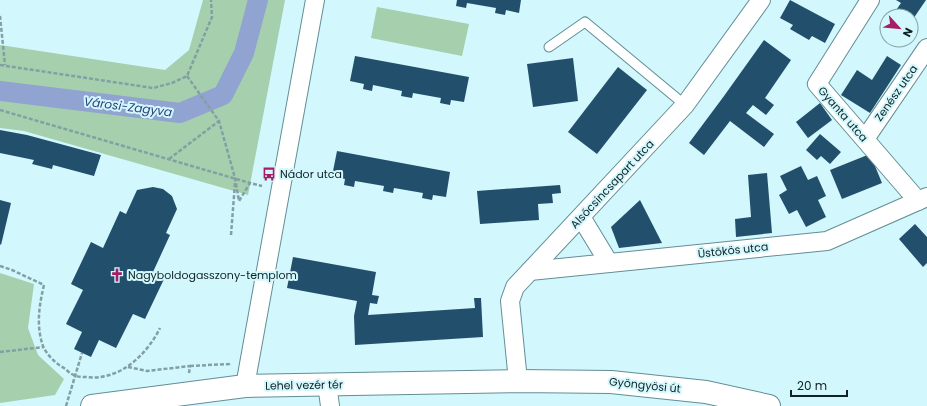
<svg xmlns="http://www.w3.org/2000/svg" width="927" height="406" font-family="Poppins,sans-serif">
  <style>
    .green { fill: #a6cfae }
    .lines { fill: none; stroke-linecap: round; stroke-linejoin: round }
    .canal { stroke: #91a3d0; stroke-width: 20 }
    .building { fill: #22506c }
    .service-casing { stroke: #628e95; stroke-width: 11 }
    .minor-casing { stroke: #628e95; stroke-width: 20 }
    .tertiary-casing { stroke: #628e95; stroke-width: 24 }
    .path { stroke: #82a0a4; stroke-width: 2.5; stroke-dasharray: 4 2; stroke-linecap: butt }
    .service { stroke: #fff; stroke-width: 9 }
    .minor { stroke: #fff; stroke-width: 18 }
    .tertiary { stroke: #fff; stroke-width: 22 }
    .labels { text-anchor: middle; stroke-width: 4; stroke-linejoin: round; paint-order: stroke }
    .street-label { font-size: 11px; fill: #102225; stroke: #d2f7fd }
    .poi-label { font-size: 11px; fill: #102225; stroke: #d2f7fd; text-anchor: start }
    .water-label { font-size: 12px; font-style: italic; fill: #2f437c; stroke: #d2f7fd }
  </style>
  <rect width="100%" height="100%" fill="#d2f7fd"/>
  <g class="green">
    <polygon points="203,0 285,0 248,195 24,131 0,128 0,45 165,70 189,50"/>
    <polygon points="377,7 469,24 462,56 371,38"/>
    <polygon points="0,273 34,284 28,328 38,355 64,379 55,395 0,403"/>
  </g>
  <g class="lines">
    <polyline class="canal" points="0,91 180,113 223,95 244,53 258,0"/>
  </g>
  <g class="building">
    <polygon points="457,0 521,0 519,13 506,10 505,15 495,13 496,8 467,3 466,8 456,6"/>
    <polygon points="790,0 835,24 825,43 812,36 809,40 790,29 793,25 780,18"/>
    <polygon points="896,0 926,0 911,22 911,16 892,16 901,3"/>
    <polygon points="764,40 791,60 765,98 774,105 766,115 753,105 746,113 774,134 764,147 730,121 704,155 689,143 724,96"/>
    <polygon points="355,56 469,77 464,102 451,100 450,105 440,103 441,98 413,93 412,98 401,96 402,91 373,85 372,91 363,89 364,84 350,81"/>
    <polygon points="887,56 901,65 870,113 841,95 857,70 872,80"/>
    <polygon points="573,58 578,101 533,107 527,64"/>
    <polygon points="618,67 647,90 597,154 568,132"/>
    <polygon points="820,103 832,120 808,138 796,122"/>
    <polygon points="0,130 27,135 101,155 94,176 53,165 52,169 32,164 34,160 0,153"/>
    <polygon points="820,134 841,152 830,164 821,156 817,160 806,150"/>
    <polygon points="337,151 450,172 446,197 433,195 432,200 422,198 423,193 394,188 393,193 383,191 384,186 355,181 354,187 344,185 345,179 332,176"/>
    <polygon points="870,154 882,183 842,199 830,170"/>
    <polygon points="801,166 808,180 817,176 826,196 818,200 826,217 806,227 797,210 789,214 779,195 787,190 780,176"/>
    <polygon points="767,173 772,233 736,237 735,219 751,217 748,175"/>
    <polygon points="560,185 561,193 552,194 553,203 538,204 539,220 480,224 477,191"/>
    <polygon points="153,187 163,189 172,196 177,209 166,233 170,235 153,272 165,277 145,319 133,314 116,348 99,340 91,357 74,349 82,332 66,324 83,290 71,284 91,242 103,248 120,211 126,214 137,190"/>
    <polygon points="0,200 11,203 1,245 0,244"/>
    <polygon points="640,200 662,243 619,248 611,227"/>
    <polygon points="915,224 927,237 927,263 923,267 899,239"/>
    <polygon points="293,257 376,272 372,295 379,296 377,304 370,303 368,315 475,308 474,298 481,298 483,337 355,345 354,316 357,301 287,288"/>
  </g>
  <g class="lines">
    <g class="service-casing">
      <polyline id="service" points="549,47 585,22 685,105"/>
    </g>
    <g class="minor-casing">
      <g id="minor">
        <polyline points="870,0 817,84 918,201"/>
        <polyline points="865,139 927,48"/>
        <polyline points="581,217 609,263"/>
        <polyline points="530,271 827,241 927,197"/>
        <polyline points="518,381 510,301 515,287 685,105 761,0"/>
        <polyline points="327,384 330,406"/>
        <polyline points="245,386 315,0"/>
      </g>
    </g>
    <g class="tertiary-casing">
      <polyline id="tertiary" points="92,406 245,386 518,381 611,382 706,392 769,406"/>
    </g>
    <g class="path">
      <polyline points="0,16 5,65"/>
      <polyline points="0,65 153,88 172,83 187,76 212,17 211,0"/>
      <polyline points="187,76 219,121 235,178 239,201 250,183 262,186"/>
      <polyline points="0,110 250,183"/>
      <polyline points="169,159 219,121"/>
      <polyline points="231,235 235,183"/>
      <path d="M0,266L12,270L44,285C39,306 36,326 43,346C47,355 55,363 64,368C67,370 70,374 74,375C77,377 82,377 86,377C119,381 146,356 160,328"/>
      <polyline points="0,352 44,347"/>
      <polyline points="190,366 229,364 230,363"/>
      <polyline points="128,367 147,371 190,366 189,373"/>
      <polyline points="66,406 82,353"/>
    </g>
    <use href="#service" class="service"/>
    <use href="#minor" class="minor"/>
    <use href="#tertiary" class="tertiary"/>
  </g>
  <defs>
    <g id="bus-bare" transform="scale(1.08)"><path d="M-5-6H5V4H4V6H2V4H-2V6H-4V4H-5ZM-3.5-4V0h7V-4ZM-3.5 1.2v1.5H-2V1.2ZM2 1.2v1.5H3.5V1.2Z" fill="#a61d65" stroke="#d2f7fd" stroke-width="2.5" paint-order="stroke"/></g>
    <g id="church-bare" transform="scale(1.08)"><path d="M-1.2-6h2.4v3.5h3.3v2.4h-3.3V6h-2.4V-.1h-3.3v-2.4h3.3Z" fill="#a61d65" stroke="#d2f7fd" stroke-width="2.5" paint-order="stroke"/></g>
  </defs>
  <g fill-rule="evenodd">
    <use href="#bus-bare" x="269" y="174"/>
    <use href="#church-bare" x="117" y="275"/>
  </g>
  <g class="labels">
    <g class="street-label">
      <text transform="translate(896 93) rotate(-55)" y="4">Zenész utca</text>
      <text transform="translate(843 114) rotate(49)" y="4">Gyanta utca</text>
      <text transform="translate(612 184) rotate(-47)" y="4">Alsócsincsapart utca</text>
      <text transform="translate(733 250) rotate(-6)" y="4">Üstökös utca</text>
      <text transform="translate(304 385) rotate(-1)" y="4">Lehel vezér tér</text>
      <text transform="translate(645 385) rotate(6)" y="4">Gyöngyösi út</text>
    </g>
    <g class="poi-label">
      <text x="280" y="178">Nádor utca</text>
      <text x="128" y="279">Nagyboldogasszony-templom</text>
    </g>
    <g class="water-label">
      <text transform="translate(128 107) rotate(7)" y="4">Városi-Zagyva</text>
    </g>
  </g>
  <g transform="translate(899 28) rotate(117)"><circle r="19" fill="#d2f7fd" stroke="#84a2a7"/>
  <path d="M0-3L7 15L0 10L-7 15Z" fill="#a61d65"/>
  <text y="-6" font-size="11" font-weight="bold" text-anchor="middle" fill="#102225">N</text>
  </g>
  <path d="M791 390v6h56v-6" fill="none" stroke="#102225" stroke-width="2"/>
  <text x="797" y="390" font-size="12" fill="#102225" stroke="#d2f7fd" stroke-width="3" paint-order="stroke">20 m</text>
</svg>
